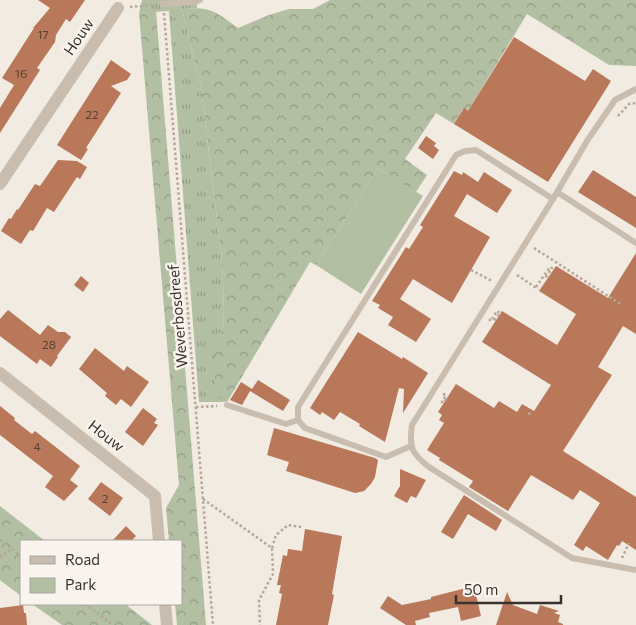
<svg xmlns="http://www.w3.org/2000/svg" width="636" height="625" font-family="Commissioner,sans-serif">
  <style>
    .grass { fill: url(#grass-tufts) }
    .forest { fill: url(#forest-crowns) }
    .green { fill: #b3bfa3 }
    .building { fill: #b87859 }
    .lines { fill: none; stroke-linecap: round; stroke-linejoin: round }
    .path { stroke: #b4a799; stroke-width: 2.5; stroke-dasharray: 2.5 2.5; stroke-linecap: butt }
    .lane { stroke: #c8bdaf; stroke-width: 6 }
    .street { stroke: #c8bdaf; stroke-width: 12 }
    .labels { text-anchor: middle; stroke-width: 5; stroke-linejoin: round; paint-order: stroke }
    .number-label { font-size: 12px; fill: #584337 }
    .street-label { font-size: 15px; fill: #38312c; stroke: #f9f5ee }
  </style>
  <defs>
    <pattern id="grass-tufts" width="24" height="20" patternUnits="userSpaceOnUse" patternTransform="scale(1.25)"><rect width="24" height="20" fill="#b3bfa3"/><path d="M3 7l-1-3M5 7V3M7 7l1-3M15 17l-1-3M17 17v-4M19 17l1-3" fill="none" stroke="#939c85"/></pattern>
    <pattern id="forest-crowns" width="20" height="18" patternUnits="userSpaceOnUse" patternTransform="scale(1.25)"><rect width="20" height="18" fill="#b3bfa3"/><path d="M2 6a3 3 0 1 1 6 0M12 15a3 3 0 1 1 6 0" fill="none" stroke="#939c85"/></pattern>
  </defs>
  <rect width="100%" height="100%" fill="#f1ebe2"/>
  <polygon class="grass" points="142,0 197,0 197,8 182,9 201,87 222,260 224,309 223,331 227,402 199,402 169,11 139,13"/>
  <g class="forest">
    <path d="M330,0H636V66L609,65L527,14L468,111L463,109L454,124L436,113L405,159L427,175L416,192L378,168L316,265L310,262L227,402L216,395L213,335L223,331L224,309L222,260L201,87L182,9C211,6 216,12 238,28L269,15L289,9H313Z"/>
    <polygon points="156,11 206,625 177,625 175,604 181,604 181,541 169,541 166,508 179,485 139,13"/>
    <polygon points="0,506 45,541 21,541 21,596 0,580"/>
    <polygon points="32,604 125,604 152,625 62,625"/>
  </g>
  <polygon class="green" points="378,168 423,196 361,294 316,265"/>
  <g class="building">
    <polygon points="38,0 85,0 70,22 66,19 56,35 55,42 37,68 40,70 0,133 0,108 14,85 2,78 34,28 33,28 50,8"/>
    <polygon points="514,37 585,81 593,69 611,81 548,182 454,124 464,108 468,111"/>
    <polygon points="111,60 131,74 127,80 111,86 121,93 86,148 88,149 81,160 57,145"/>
    <polygon points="426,136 436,143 434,146 439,150 433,159 418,148"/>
    <polygon points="58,160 77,161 87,167 80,179 77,177 54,212 47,208 33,231 30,230 21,244 1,231 9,218 11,219 17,209 18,210 35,184 40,186"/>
    <polygon points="593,170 636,197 636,228 578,192"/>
    <polygon points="454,171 462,175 463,172 478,182 484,172 512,190 497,213 467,194 454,216 490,237 452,303 413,279 400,299 431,319 416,342 388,325 393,317 378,308 380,305 372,301 406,247 409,249 423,227 420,225"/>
    <polygon points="636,253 636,334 623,326 598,367 612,375 563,451 636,497 636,550 622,541 619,546 617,545 608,560 586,546 583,551 574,545 600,503 580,490 573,500 531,475 508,511 469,487 473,481 439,460 440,458 427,450 444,423 439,420 442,415 438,412 456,384 494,408 499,401 517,412 522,404 534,411 551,385 482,342 502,311 557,345 576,314 539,291 556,266 608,298"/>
    <polygon points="81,276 89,283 83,292 74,285"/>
    <polygon points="8,310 40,335 48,325 58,332 65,332 71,337 57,356 58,357 51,367 40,359 37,364 0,336 0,319"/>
    <polygon points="358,332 402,359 403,357 428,373 403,413 404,389 399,388 385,442 359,426 360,424 340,412 334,420 322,412 320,415 310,408"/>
    <polygon points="95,348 124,371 127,366 149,382 131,407 121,399 116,405 105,396 107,393 79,369"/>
    <polygon points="258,380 290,400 283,411 250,391 242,405 230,400 241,382 252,389"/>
    <polygon points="0,406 15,418 14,420 32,434 35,431 80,466 70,480 78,486 64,501 45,487 53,476 0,435"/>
    <polygon points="143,408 157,419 154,423 158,425 143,446 125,432"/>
    <polygon points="274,428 375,458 378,460 375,477 371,484 364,491 355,493 286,471 289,462 267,455"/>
    <polygon points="400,469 426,480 416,498 411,496 407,503 394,496 400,486"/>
    <polygon points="101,482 123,498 110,516 88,499"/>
    <polygon points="464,495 502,520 496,531 468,514 453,539 441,532"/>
    <polygon points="126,526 136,536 131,541 112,541"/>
    <polygon points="305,529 342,536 332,594 334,595 328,625 276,625 282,594 279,593 281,585 277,585 283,555 287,556 288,549 302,551"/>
    <polygon points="474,586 481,616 461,621 458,607 429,613 430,617 415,621 416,625 406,625 380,608 388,596 402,605 431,599 431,597"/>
    <polygon points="507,592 513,605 537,614 540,605 559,611 554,613 560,615 558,622 563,624 563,625 496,625"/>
    <polygon points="23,605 24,613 26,613 27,625 0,625 0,608"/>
  </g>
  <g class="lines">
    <g class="path">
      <polyline points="130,7 154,5"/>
      <polyline points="164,13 213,625"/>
      <polyline points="618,116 629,104 636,103"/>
      <polyline points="534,248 622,305"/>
      <polyline points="471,270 492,281"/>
      <polyline points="517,275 538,289"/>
      <polyline points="536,287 550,267 552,268 546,277 547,278"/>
      <polyline points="489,319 491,321 497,311 500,313 494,321 495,321"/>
      <polyline points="443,394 446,395 442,402 443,403 448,397"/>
      <polyline points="196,407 217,406"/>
      <polyline points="528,413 532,415"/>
      <polyline points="203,499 272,548 273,574 259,600 260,625"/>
      <polyline points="0,540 21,556"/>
      <polyline points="272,548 276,535 288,525 301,527"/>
      <polyline points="0,557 12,549"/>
      <polyline points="622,558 629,543"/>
      <polyline points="85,604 113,625"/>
    </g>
    <g class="lane">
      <polyline points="163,4 195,2 200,0"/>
      <path d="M636,89L615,100L587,141L553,199L412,425C409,447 411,453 429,467L572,558L636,570"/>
      <polyline points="557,192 636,243"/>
      <polyline points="227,405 286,424 298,420"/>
      <polyline points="411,446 386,457 305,428 298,420 298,407 456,155 465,151 476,150 553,199"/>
    </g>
    <g class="street">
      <polyline points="0,184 118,8"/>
      <polyline points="0,373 155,496 159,541"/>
      <polyline points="165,604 167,625"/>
    </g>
  </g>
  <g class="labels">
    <g class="number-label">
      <text x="43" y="39">17</text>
      <text x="21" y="78">16</text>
      <text x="92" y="119">22</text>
      <text x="49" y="349">28</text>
      <text x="37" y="451">4</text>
      <text x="105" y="503">2</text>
    </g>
    <g class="street-label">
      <text transform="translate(79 37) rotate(-56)" y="5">Houw</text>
      <text transform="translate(178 316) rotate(-95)" y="5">Weverbosdreef</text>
      <text transform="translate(106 436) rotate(38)" y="5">Houw</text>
    </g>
  </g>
  <rect x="20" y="540" width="162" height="65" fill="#f9f5ee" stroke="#aca7a0"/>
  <rect x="30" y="556" width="25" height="8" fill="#c8bdaf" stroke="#aca7a0"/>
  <text x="65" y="565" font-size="15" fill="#38312c">Road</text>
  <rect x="30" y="578" width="25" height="15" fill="#b3bfa3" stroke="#aca7a0"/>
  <text x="65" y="590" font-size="15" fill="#38312c">Park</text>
  <path d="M456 595v8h105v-8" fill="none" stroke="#38312c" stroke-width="2.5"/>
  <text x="464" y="595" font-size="15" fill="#38312c" stroke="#f9f5ee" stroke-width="4" paint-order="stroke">50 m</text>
</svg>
